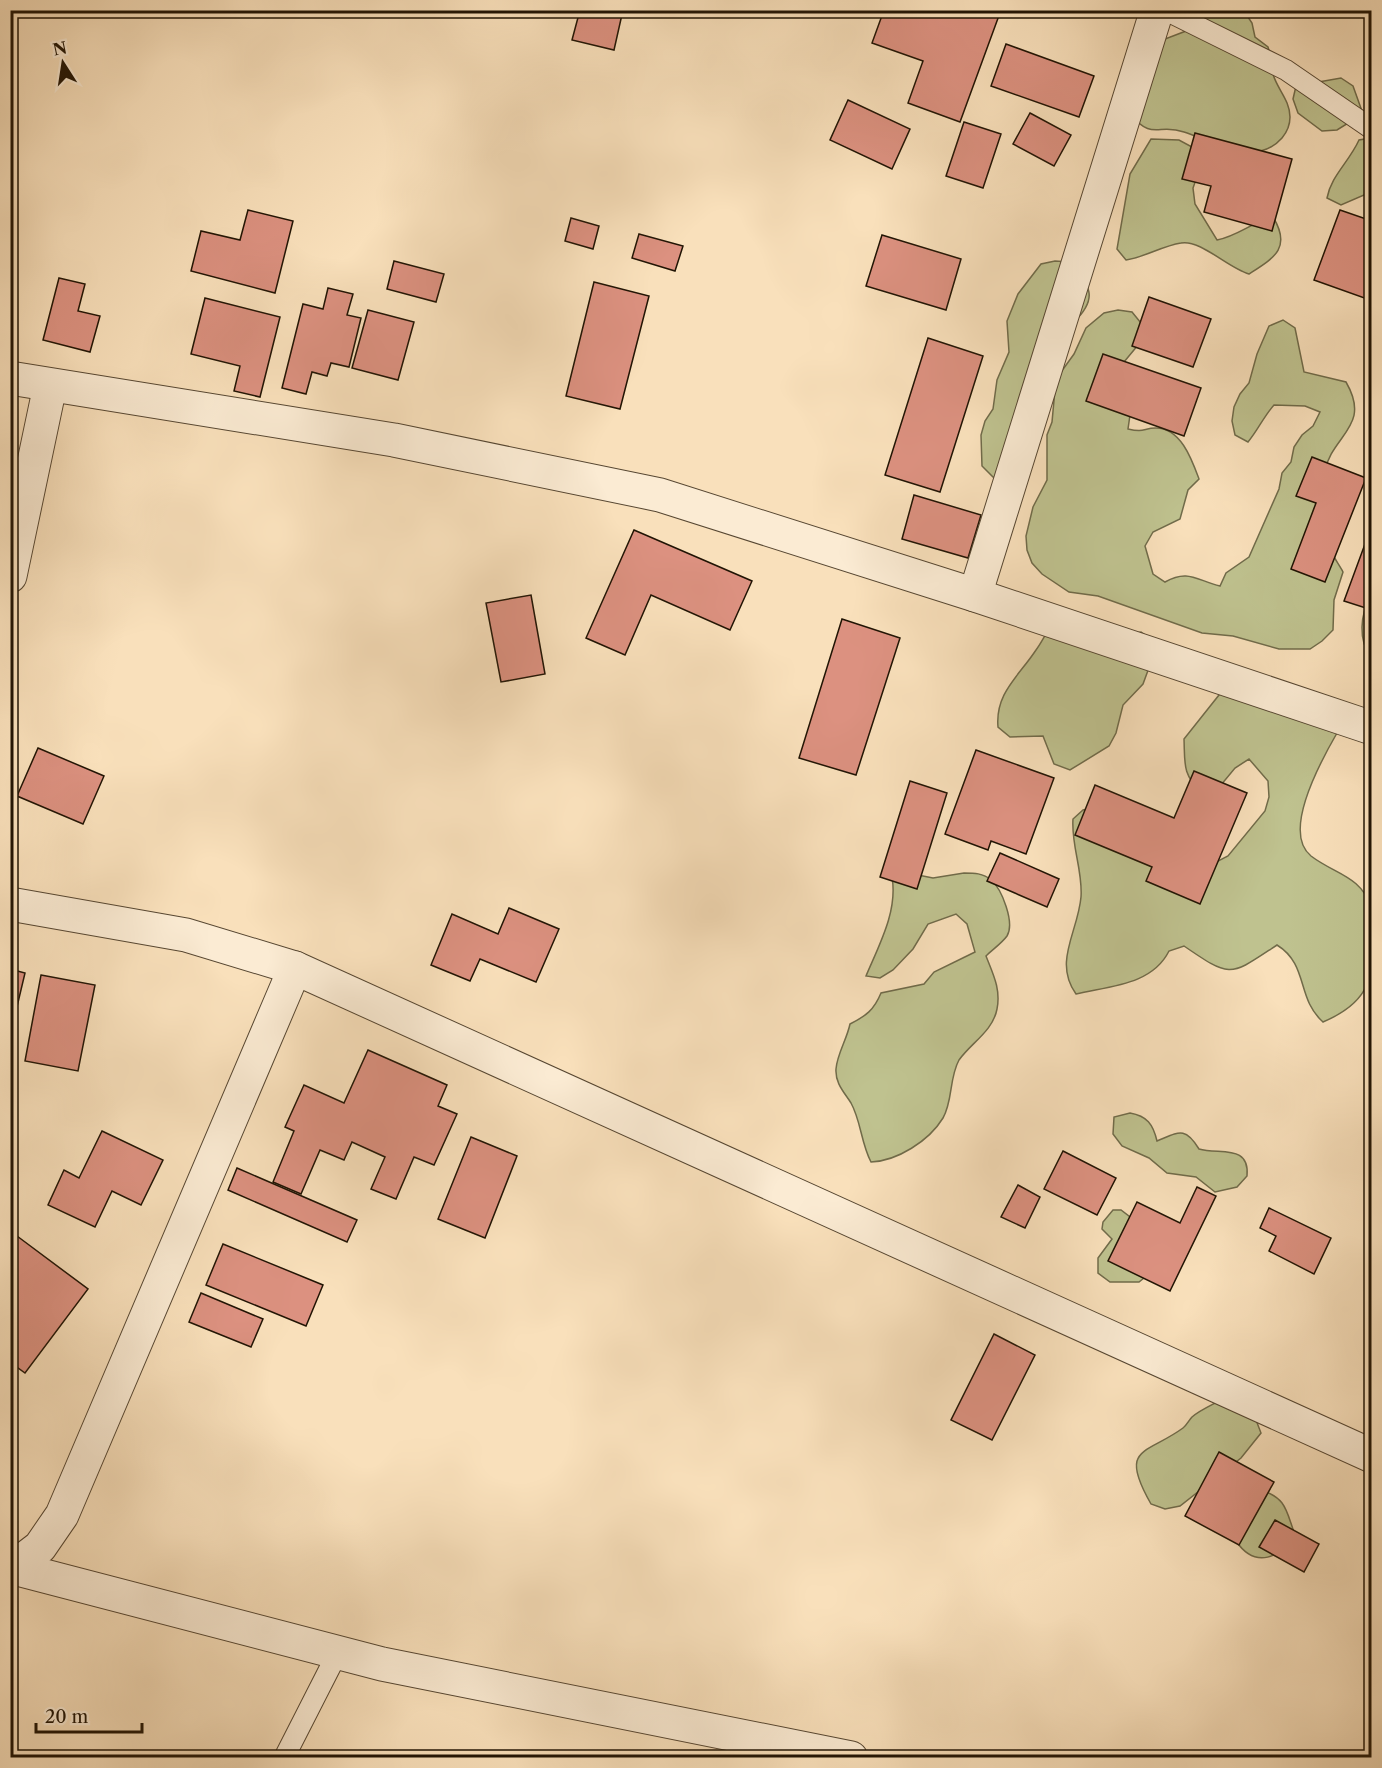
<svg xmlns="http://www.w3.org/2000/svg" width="1382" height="1768" font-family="'Libre Caslon Text',serif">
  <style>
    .green { fill: #bfc28f; stroke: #706b4a; stroke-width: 1.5 }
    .building { fill: #dc9180; stroke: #211404; stroke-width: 1.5 }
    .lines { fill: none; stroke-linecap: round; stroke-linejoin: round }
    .service-casing { stroke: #574732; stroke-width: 22 }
    .minor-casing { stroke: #574732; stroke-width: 35 }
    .service { stroke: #fbebd3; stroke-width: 20 }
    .minor { stroke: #fbebd3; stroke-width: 33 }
  </style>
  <rect width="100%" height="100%" fill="#f9e0bb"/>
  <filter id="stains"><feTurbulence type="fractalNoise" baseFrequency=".00333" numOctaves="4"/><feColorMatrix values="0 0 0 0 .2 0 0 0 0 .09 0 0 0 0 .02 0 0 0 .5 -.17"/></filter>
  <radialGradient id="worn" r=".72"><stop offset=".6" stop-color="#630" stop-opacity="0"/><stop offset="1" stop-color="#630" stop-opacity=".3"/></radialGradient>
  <g class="green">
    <path d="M1194,11H1244L1252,23L1255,37L1268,47C1271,56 1271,65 1273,74C1277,89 1290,100 1290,117C1290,125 1287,132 1282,138C1256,168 1214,142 1184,132C1158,123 1153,141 1131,115L1157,42L1186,31L1195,20Z"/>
    <polygon points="1341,78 1353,86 1363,114 1337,130 1322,131 1298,113 1293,99 1296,86"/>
    <path d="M1371,138V192L1341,205L1327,198C1331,176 1349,162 1359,140Z"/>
    <path d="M1151,139L1179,140L1192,147L1198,174L1193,188L1195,204L1217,240C1238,236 1252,222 1273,217C1292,248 1274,258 1249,274C1228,268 1200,239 1181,243C1162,246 1145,257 1126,260L1117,249L1130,174Z"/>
    <path d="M1055,261L1069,262C1089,285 1100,297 1074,322L1009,478L993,477L982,466L981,435L985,421L993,409L997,380L1009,352L1007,321L1018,294L1041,264Z"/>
    <path d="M1118,310L1132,312L1141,323L1143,339L1124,362L1130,415L1128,429C1145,433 1143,428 1156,428C1181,428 1192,460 1199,479L1188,490L1180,519L1153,532L1145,546L1153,574L1165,582C1188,569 1196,580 1220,586L1226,573L1249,557L1279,489L1282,473L1291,462L1294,447L1302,435L1313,426L1320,412L1305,406L1274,405C1264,416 1258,430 1248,442L1235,435L1232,421L1234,407L1240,394L1249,383L1257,354L1269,326L1283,320L1295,328L1304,372L1346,382C1372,427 1332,434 1324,473C1322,484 1327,536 1330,547C1332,556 1339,564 1343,572L1334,600L1333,630L1322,641L1310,649H1279L1233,636L1202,633L1098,596L1069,592L1042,574L1032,563L1027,550L1026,536L1033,507L1047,480V435L1052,422L1056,379L1074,354L1086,328L1104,313Z"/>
    <path d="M1371,597V656C1358,641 1360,614 1371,597Z"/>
    <path d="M1051,627L1111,638L1141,632L1152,640L1154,654L1143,684L1123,705L1116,733L1109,746L1070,770L1054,764L1043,736L1010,737L998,727C995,693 1019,676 1036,650C1042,642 1045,634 1051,627Z"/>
    <path d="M1223,690L1337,733C1322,759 1281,832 1311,856C1336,875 1360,875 1372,908C1371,966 1382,997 1323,1022C1296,998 1309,965 1277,945C1230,976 1232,979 1184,946L1169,951C1152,985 1110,986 1076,994C1053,962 1078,932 1081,897C1083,871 1071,845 1073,819L1083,810L1097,807L1201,870L1228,856L1265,811L1269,797L1268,781L1249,759L1235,768L1216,791H1201C1182,775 1185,762 1184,739Z"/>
    <path d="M964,873C974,873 983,873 991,880C1002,889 1015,923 1007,936C1002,943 992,950 986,956C993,974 1001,989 997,1009C993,1031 971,1043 959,1060C949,1078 953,1101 943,1118C929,1141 897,1161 871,1162C861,1143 861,1121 851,1103C844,1092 835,1083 836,1069C837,1054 847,1039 850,1024C866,1016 874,1010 881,993L924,984L934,972L975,952L967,924L956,914L928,924L913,949L893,970L880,978L866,976C879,945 898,911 892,877L918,875L933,878Z"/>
    <path d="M1130,1113C1147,1116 1153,1124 1157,1141C1179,1132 1185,1126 1199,1149C1220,1155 1250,1144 1247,1176L1237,1187L1215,1192L1196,1177L1167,1173L1149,1158L1122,1146L1113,1134L1114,1117Z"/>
    <polygon points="1113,1210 1121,1210 1134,1220 1144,1278 1139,1282 1110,1282 1098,1273 1098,1258 1112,1239 1102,1229 1103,1222"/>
    <path d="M1221,1400L1256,1420L1261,1433L1241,1458L1180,1506L1165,1509L1151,1504C1118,1446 1146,1455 1183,1428C1187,1425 1189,1420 1192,1417C1200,1410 1212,1405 1221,1400Z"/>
    <path d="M1261,1490C1286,1498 1286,1510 1294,1532C1282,1559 1255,1569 1236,1541Z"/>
  </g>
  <g class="building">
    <polygon points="580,10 623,10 614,50 572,40"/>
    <polygon points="884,10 1001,10 960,122 908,103 923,61 872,43"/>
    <polygon points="1006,44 1094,76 1079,117 991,86"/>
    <polygon points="848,100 910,129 892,169 830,140"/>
    <polygon points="1030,113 1071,135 1054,166 1013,144"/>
    <polygon points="964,122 1001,134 983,188 946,176"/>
    <polygon points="1195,133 1292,159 1272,231 1204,212 1211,186 1182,179"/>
    <polygon points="248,210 293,221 275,293 191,271 201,231 240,240"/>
    <polygon points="1340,210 1372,221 1370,300 1314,280"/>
    <polygon points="571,218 599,226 593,249 565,241"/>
    <polygon points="639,234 683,246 675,271 632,258"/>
    <polygon points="882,235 961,259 946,310 866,286"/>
    <polygon points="394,261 444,274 436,302 387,289"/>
    <polygon points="59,278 85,284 78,311 100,316 90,352 43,340"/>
    <polygon points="594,282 649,296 620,409 566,396"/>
    <polygon points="328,288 353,294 347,315 361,318 349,367 331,363 327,376 312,372 306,394 282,388 303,304 323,309"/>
    <polygon points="1149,297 1211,319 1193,367 1132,346"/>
    <polygon points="205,298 280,317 260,397 234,391 240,366 191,354"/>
    <polygon points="368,310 414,322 398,380 352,368"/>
    <polygon points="928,338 983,356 940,492 885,475"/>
    <polygon points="1103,354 1201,388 1184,436 1086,401"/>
    <polygon points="1312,457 1366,478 1325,582 1291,569 1316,503 1296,496"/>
    <polygon points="914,495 981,515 968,558 902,539"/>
    <polygon points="1372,525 1372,610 1344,601"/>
    <polygon points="634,530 752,581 730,630 651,595 625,655 586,638"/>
    <polygon points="531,595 545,674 501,682 486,603"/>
    <polygon points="842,619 900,638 856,775 799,758"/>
    <polygon points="38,748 104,776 83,824 17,796"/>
    <polygon points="976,750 1054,778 1026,854 991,841 988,850 945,834"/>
    <polygon points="1194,771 1247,793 1200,904 1146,881 1152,867 1075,835 1095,785 1174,818"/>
    <polygon points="910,781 947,793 917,889 880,877"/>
    <polygon points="1000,853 1059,879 1047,907 987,881"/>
    <polygon points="509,908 559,929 536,982 480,959 470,981 431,965 452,914 498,934"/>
    <polygon points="10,969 25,973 11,1032 10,1032"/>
    <polygon points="41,975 95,985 78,1071 25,1061"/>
    <polygon points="368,1050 447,1085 438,1106 457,1114 434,1165 414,1157 396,1199 371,1189 385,1157 352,1142 344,1160 320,1150 301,1194 273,1182 294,1131 285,1127 304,1085 344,1103"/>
    <polygon points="102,1131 163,1160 141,1205 112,1191 95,1227 48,1205 64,1170 79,1178"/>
    <polygon points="471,1137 517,1156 485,1238 438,1219"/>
    <polygon points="1063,1151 1116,1178 1097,1215 1044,1189"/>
    <polygon points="237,1168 357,1220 347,1242 228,1190"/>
    <polygon points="1018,1185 1040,1197 1025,1228 1001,1217"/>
    <polygon points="1197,1187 1216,1196 1170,1291 1108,1261 1137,1202 1180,1223"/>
    <polygon points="1269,1208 1331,1238 1314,1274 1269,1251 1276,1236 1260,1228"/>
    <polygon points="17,1236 88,1289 25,1373 10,1362 10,1245"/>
    <polygon points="223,1244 323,1285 306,1326 206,1285"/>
    <polygon points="201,1293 263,1319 251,1347 189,1322"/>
    <polygon points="994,1334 1035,1355 992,1440 951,1420"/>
    <polygon points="1219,1452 1274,1482 1239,1545 1185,1516"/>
    <polygon points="1275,1520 1319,1544 1304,1572 1259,1547"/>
  </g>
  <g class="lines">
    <g class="service-casing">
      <g id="service">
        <polyline points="1165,10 1286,70 1372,129"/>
        <polyline points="284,1758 338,1652"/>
      </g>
    </g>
    <g class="minor-casing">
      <g id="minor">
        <polyline points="10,378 394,440 660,495 975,595 1372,728"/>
        <polyline points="10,576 50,386"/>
        <polyline points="975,595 1157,10"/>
        <polyline points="10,904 186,935 295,968 1372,1456"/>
        <polyline points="10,1567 382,1664 851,1758"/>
        <polyline points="10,1570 40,1547 62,1515 295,968"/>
      </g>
    </g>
    <use href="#service" class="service"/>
    <use href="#minor" class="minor"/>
  </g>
  <rect width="1382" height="1768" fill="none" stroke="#f9e0bb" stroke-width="36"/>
  <rect x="12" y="12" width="1358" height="1744" fill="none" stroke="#211404" stroke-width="3"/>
  <rect x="18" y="18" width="1346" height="1732" fill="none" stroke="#211404" stroke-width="1.5"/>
  <g transform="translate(63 63) rotate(348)" stroke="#fbebd3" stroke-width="4.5" paint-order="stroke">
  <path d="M0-4.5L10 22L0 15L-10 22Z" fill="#211404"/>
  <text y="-9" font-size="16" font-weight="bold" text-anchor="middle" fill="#211404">N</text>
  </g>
  <path d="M36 1723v9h106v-9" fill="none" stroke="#211404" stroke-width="3"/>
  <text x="45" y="1723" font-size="18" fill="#211404" stroke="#fbebd3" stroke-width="4.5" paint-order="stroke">20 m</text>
  <rect width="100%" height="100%" filter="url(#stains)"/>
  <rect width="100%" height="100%" fill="url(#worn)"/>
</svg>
